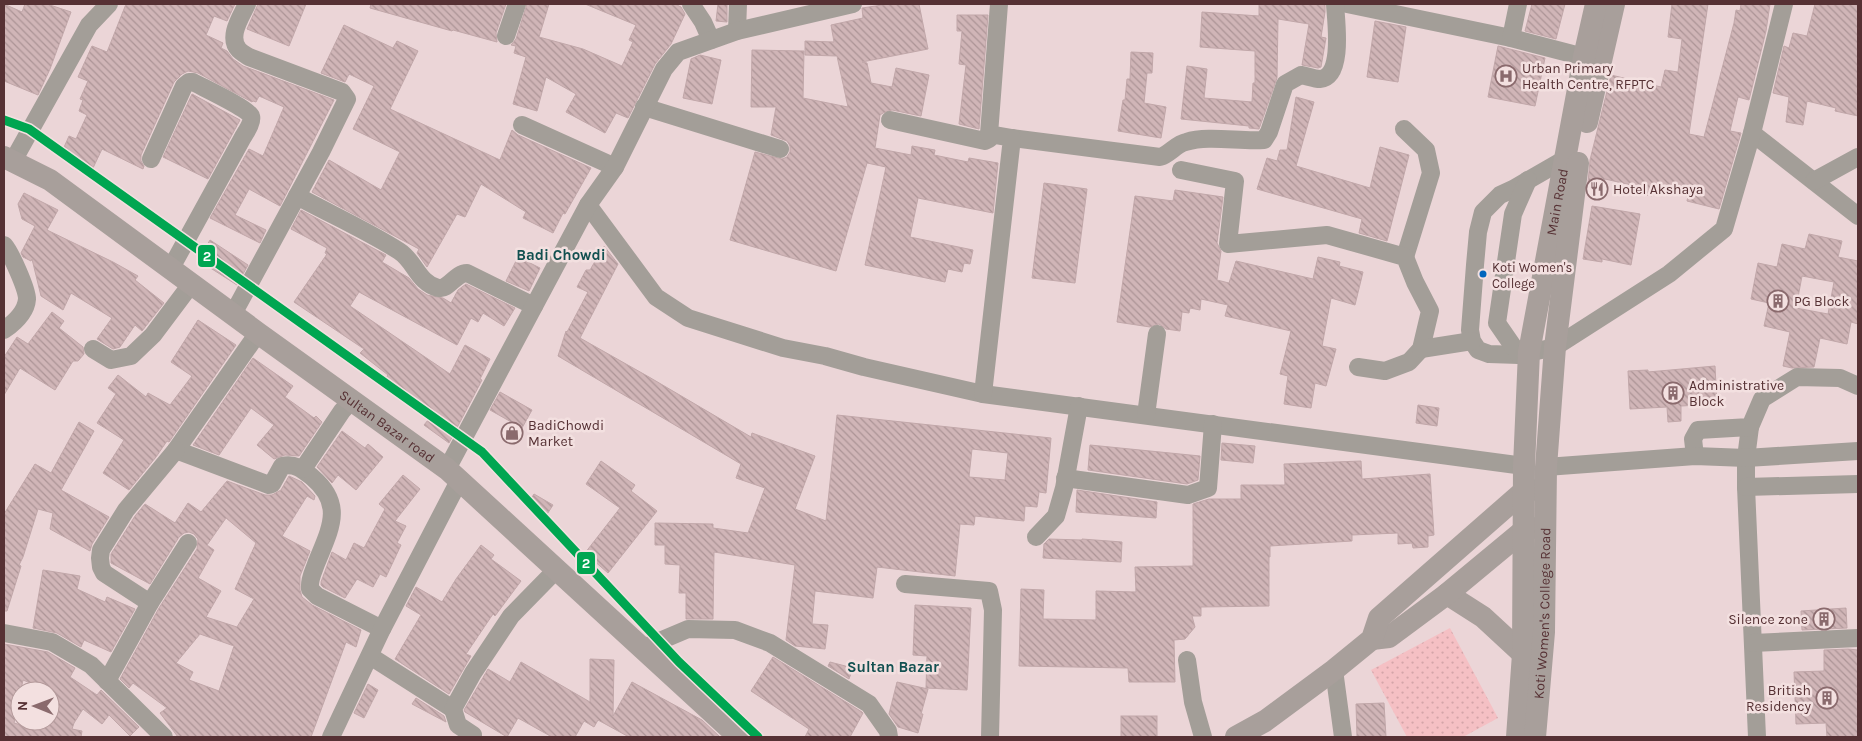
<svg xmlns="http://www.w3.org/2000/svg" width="1862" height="741" font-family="Karla,sans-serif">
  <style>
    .grass { fill: url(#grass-dots) }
    .building { fill: url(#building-back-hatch); stroke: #c1a7a9; fill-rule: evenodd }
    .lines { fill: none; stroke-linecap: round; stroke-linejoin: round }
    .minor { stroke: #a39e98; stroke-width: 18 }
    .major { stroke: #a89f9b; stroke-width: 22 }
    .metro-1-casing { stroke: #f3e0e0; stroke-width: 12 }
    .metro-1 { stroke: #00a651; stroke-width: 9 }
    .bus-dot { fill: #0065bd; stroke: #f3e0e0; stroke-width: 2 }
    .labels { text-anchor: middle; stroke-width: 5; stroke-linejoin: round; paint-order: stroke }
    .bus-label { font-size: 13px; fill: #563134; stroke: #f3e0e0; text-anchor: start }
    .poi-label { font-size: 14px; fill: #563134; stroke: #f3e0e0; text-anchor: start }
    .street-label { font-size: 14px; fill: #563134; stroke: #f3e0e0 }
    .neighbourhood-label { font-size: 15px; font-weight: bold; fill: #125050; stroke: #f3e0e0 }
    .line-badge { stroke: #f3e0e0; stroke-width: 2 }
    .badge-label { font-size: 14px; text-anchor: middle; font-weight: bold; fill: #fff }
  </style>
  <defs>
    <pattern id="grass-dots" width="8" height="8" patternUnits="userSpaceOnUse" patternTransform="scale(1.25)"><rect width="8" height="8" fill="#f5c0c4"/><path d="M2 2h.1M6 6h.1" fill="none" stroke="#d4a5a9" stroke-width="1.8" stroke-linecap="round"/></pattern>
    <pattern id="building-back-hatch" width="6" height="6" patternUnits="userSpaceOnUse" patternTransform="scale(1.25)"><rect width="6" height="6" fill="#d0b5b7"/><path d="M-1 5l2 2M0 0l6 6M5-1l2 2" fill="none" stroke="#ac9496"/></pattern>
  </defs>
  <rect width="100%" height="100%" fill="#ebd5d7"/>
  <polygon class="grass" points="1450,628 1498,718 1463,737 1407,737 1371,670"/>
  <g class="building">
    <polygon points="4,4 22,12 25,4 47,4 71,12 50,69 38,95 4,81"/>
    <polygon points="126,4 235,4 227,21 214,16 206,35 223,43 221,48 227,51 233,59 243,66 334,100 280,206 249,189 235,215 266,230 260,243 210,218 249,149 263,156 284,107 259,96 256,102 253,101 252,102 198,73 188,71 182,74 174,82 141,155 141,161 144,166 143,169 102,149 93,168 61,154 69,136 76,139 87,115 79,111 83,100 80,99 88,81 78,77 92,46 107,52"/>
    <polygon points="258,4 306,4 289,46 247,29"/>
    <polygon points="371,4 506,4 496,33 497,42 453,30 452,31 370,8"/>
    <polygon points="527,4 549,4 539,37 583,49 622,66 633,42 629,40 636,25 585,4 675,4 681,7 685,14 671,44 655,64 628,118 616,113 605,133 566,112 576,94 546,77 537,111 513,104 526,57 514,53 516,46 511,45 516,39"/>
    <polygon points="718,4 727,4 727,22 716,21"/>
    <polygon points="889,4 919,4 928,49 862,62 867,63 871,83 892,87 896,68 929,75 921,116 892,110 883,113 880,115 875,148 911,155 912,146 935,150 934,155 968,162 969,158 998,163 993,213 918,198 910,237 973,250 970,264 964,263 962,272 948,269 945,282 865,265 886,167 867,163 836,271 730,240 755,152 782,159 787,157 790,152 790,146 787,141 771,135 776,107 751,107 752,50 804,51 803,98 848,107 837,56 805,55 805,41 834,42 831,25 863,18 862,8"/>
    <polygon points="1259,4 1325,4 1325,12 1321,37 1326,38 1321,67 1318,68 1302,65 1309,24 1278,19 1277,78 1259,129 1249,128 1249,126 1181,119 1187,66 1207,69 1204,98 1252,102 1253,83 1255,83 1255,51 1200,47 1202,12 1259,16"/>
    <polygon points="1532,4 1565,4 1556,39 1525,31"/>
    <polygon points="1672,4 1708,4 1689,134 1704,137 1734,23 1736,10 1740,11 1741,4 1770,4 1766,31 1749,100 1738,97 1730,131 1741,133 1719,209 1687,201 1688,196 1652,190 1652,196 1639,194 1640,187 1605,179 1601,197 1587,194 1590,160 1611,75 1661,87 1665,70 1678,72 1682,39 1668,37"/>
    <polygon points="1815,4 1858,4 1858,116 1835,111 1836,108 1807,101 1803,125 1786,122 1789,97 1773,93 1784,46 1789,48 1793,33 1807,36"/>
    <polygon points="957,15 988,15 979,129 959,124 966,65 959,64 962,31 957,31"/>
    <polygon points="1375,21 1406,27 1398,82 1367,77"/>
    <polygon points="344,25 393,48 397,41 418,51 390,109 500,160 512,130 518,135 591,168 565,214 563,213 553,233 523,218 526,212 481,184 465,217 457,214 427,267 417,253 419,249 312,192 329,160 381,190 400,152 353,129 374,86 349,74 345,82 321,73"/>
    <polygon points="1498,46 1545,58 1535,106 1488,97"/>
    <polygon points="1131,52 1153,53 1152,73 1147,73 1144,103 1166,107 1161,138 1118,131 1123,100 1125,100 1127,79 1130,79"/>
    <polygon points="700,55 721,60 712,104 683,98 691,59"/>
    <polygon points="192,94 240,120 208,179 163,157"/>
    <polygon points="1296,97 1314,102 1296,166 1370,188 1380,147 1409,155 1387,241 1359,233 1362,219 1257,189 1267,158 1277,161 1280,150 1287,150"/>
    <polygon points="1044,183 1087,189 1075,283 1032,278"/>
    <polygon points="1175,190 1223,197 1217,243 1221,251 1217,280 1229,283 1236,261 1313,279 1318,257 1340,262 1339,266 1363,272 1355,305 1331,298 1322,346 1336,349 1326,386 1315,383 1311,408 1284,404 1288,376 1280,374 1291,331 1225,316 1228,305 1201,299 1200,310 1190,308 1189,313 1182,312 1180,331 1166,329 1159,324 1150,327 1117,322 1135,196 1173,201"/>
    <polygon points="24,193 58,210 47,230 113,262 138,276 135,280 164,303 142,331 135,325 120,347 113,349 97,339 112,318 71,293 63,310 41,296 32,259 31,261 23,257 21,253 35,226 22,219 18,204"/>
    <polygon points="1592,206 1640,214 1631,265 1602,259 1602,262 1583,259"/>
    <polygon points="301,210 386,255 382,262 409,278 418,289 427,295 443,298 451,303 458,290 466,284 515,308 504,326 483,313 478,322 471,318 457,345 359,292 350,306 450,374 465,345 490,359 480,379 482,380 449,443 424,425 433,414 402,394 400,397 382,384 388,375 360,353 364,349 294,302 327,254 325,253 327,248 291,229"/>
    <path d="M1809,234L1842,241L1838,257L1858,261V324L1851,322L1847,344L1820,338L1814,367L1792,368L1783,366L1790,332L1764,326L1769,303L1751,299L1758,263L1777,267L1782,244L1805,249ZM1802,276L1834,282L1828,314L1796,308Z"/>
    <polygon points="210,240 248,265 237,285 198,260"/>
    <path d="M604,246L618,264L580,338L649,377L751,437L752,433L815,456L795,509L826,521L837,415L1051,438L1046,493L1039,492L1037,507L1025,506L1024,521L975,516L974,525L960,524L955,576L877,567L873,598L815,591L812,624L828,625L825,649L795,646L786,640L795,565L714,552L713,619H686V593H679L680,565L665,564V545H655V523L713,524V528L748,533L765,488L736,478L741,464L558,356L566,331L567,332L588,292L577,287L586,270H590ZM972,449L1008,453L1005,480L969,477Z"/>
    <polygon points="518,257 540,268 529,291 506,281"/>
    <polygon points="52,312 64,321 59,328 83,347 84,354 78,361 73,361 55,390 20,368 4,395 4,357 17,337 28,344"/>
    <polygon points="198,320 236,345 169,442 167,441 156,457 129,490 103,473 124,440 97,423 116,394 108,388 118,375 146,397 148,393 170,405 192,376 171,362"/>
    <polygon points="253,358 293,386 285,397 314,418 316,416 322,422 299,456 285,455 274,459 257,445 274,425 251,408 219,455 193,445"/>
    <polygon points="1715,366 1717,404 1681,406 1681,421 1668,422 1667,407 1630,409 1628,371 1648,370 1648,372"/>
    <polygon points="500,392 532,410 522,428 490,410"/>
    <polygon points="1418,405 1439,408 1437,426 1416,423"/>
    <polygon points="79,422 94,431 61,490 109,517 92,544 90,551 50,529 53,513 38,509 23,557 19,565 21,566 7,611 4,611 4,514 35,464 51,473"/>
    <polygon points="342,431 365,448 368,444 383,457 356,490 338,475 332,483 317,467"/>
    <polygon points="1222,443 1255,446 1253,463 1221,460"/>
    <polygon points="1090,445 1200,456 1198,480 1187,484 1088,470"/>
    <polygon points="601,461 635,485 631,491 657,511 608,573 585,553 620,508 586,484"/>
    <polygon points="1361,461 1362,479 1430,474 1434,535 1428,536 1428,547 1413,548 1412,543 1398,544 1398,533 1352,535 1352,541 1270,546 1270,557 1269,557 1269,606 1201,607 1201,616 1192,616 1195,627 1185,639 1174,640 1175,682 1129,682 1128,668 1019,666 1021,589 1044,590 1043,619 1096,620 1096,591 1136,592 1135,567 1193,566 1193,504 1209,499 1241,499 1241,485 1285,485 1284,464"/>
    <polygon points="403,475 420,489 395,521 406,526 397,543 401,545 386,577 380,574 373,587 357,579 345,598 323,587 321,585 321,582 332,552 346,560 354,543 364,548 385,509 379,504"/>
    <path d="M289,476L302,482L315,496L314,500L307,496L282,536L310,551L300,576V590L302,597L312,605L361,630L356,647L346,642L311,737H178L160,713L167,708L133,683L129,688L120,679L159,608L197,549L198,539L194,534L189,532L184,533L179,537L150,584L111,563V554L135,516L145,504L175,523L188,503L201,512L227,481L265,495H272L281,490ZM226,518L256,543L235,589L254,599L237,627L206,617L221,591L198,578L214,550L207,545ZM200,634L234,646L219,691L189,680L193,672L176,663Z"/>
    <polygon points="1077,490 1157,502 1156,518 1076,512"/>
    <polygon points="534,494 553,505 544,519 526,507"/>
    <polygon points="1049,539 1082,540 1082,539 1122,542 1121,562 1043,558 1044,544"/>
    <polygon points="481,545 494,555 491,559 521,581 495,616 493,614 466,654 471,656 449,694 395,659 421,615 406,606 416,587 442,602 456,579"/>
    <polygon points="43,570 80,576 77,589 105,602 107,597 135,609 111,652 84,640 81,647 57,633 33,628"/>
    <polygon points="915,605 971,608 967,690 926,688 927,656 913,655"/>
    <polygon points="1846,608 1847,628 1802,630 1801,611"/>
    <path d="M4,644L48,652L75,668L70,677L97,695L101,690L139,727L130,736L109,715L102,724L83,709L74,723L72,729L82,731L81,737H4ZM23,680L50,691V724L41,722L39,730L14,723Z"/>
    <polygon points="1848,649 1858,650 1858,737 1827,737 1826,723 1796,724 1794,672 1824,671 1824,650"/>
    <polygon points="773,657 862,712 863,713 850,737 805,737 809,729 751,691"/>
    <polygon points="590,659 614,660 613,716 632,682 702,720 720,737 629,737 598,720 594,727 584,721 575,737 552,737 518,718 507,737 465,712 464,710 488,669 510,682 521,662 590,702"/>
    <polygon points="830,662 853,668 849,679 828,666"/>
    <polygon points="897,682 928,689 921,714 923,714 918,733 898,727 889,714"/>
    <polygon points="368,684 378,690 364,718 354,713"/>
    <polygon points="416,698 444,716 446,722 412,704"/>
    <polygon points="1384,703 1386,737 1357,737 1356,704"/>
    <rect x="1121" y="716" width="36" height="21"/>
  </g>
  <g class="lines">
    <g class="minor">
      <polyline points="691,4 703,22 711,40"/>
      <polyline points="1347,4 1511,38 1584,57"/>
      <polyline points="737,31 738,4"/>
      <polyline points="506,36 517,4"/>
      <polyline points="1511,38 1518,4"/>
      <polyline points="644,107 780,149"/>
      <polyline points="890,120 985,141 989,139 989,134"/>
      <polyline points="522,125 615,167"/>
      <polyline points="1404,129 1426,150 1431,173 1405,257"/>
      <polyline points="1752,133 1858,216"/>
      <path d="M1012,138L1160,157C1170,154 1176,144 1186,142C1209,135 1240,142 1264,140L1269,132L1285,84L1301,75C1307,76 1314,79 1320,79C1344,77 1336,21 1335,4"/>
      <path d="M151,159L184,86L189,82H193C202,87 249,109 251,116C253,122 246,132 243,137L171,268"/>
      <polyline points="1565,159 1513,189 1500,195 1483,212 1478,232 1475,265 1470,330 1472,341 1478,350 1489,354 1519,355 1555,347 1669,274 1724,229 1752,133 1784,4"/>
      <polyline points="13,161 89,25 109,4"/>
      <polyline points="1181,170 1235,181 1228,244 1327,235 1405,257 1415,282 1430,311 1421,349 1409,362 1385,371 1358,367"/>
      <polyline points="1814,181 1858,157"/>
      <path d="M297,196C330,214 368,231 399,251C415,261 418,283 438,288C449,290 455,273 467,273L534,306"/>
      <polyline points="588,205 656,297 688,318 783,348 825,356 864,367 983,394 1524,466"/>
      <path d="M4,245C11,253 27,289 27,299C26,313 14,323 4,330"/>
      <path d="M233,314L321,152L347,99L342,92L249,57C246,55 242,53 239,50C227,37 241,17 247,4"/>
      <path d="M258,333L176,450L269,485L272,484L282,466C295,463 302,469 312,477C345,505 330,529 316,564C313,573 309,579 310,589L317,596L382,629"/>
      <polyline points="93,349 111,360 131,356 153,335 192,283"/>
      <polyline points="1421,349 1472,341"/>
      <polyline points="1519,355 1497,323 1513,214 1528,180"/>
      <polyline points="983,394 1012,138 989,134 999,4"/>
      <polyline points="1146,415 1157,334"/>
      <polyline points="1750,427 1746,458 1746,487 1757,737"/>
      <polyline points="1695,456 1693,439 1698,430 1750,427 1762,399 1797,377 1840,378 1858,386"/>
      <polyline points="1546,467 1695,456 1746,458 1858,451"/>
      <polyline points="303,469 342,411 352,400"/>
      <polyline points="447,469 588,205 615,167 664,69 678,52 737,31 853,4"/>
      <polyline points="1065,478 1188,495 1208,488 1213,424"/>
      <polyline points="1746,487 1858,484"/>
      <polyline points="1036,537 1056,516 1064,488 1079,406"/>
      <polyline points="905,584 989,591 993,610 990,737"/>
      <polyline points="150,603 104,573 101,567 100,558 101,550 126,510 176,450"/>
      <polyline points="4,633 52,642 91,665 164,737"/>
      <polyline points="1753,643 1858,638"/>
      <polyline points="643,648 688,629 735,630 770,643 869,704 888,731 889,737"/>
      <polyline points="370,656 453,709"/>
      <polyline points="1187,660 1193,702 1203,737"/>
      <polyline points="1334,670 1343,737"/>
      <polyline points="107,681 150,603 188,543"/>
      <polyline points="331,737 382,629 460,479"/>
      <polyline points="473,737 473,735 458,725 453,709 473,673 511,616 557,569"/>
    </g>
    <g class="major">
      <polyline points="1587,122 1614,4"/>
      <path id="s1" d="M4,157L50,180L258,333L447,469L739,737"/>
      <polyline points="1447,594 1483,617 1523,654"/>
      <polyline points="1372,639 1389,637 1447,594 1523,531 1533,528"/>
      <polyline points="1236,737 1265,721 1334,670 1372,639 1379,618 1524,491 1532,490"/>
      <path id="s2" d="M1517,737L1523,654L1524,466L1529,352L1584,57L1596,4"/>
      <path id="s3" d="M1535,737L1544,632L1546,467L1555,347L1578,163"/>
    </g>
    <g class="metro-1-casing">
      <polyline id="metro-1" points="4,120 29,129 482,452 679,662 758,737"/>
    </g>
    <use href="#metro-1" class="metro-1"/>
  </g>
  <defs>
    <g id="hospital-ring" transform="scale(1.125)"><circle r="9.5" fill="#f3e0e0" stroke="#8a6a6d" stroke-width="1.5"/><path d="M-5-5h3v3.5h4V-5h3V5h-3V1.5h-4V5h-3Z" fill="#8a6a6d"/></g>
    <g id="restaurant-ring" transform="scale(1.125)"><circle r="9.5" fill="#f3e0e0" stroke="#8a6a6d" stroke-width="1.5"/><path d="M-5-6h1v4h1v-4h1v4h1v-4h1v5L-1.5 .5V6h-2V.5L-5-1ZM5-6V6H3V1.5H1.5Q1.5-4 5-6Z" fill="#8a6a6d"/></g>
    <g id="building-ring" transform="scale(1.125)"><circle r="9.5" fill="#f3e0e0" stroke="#8a6a6d" stroke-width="1.5"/><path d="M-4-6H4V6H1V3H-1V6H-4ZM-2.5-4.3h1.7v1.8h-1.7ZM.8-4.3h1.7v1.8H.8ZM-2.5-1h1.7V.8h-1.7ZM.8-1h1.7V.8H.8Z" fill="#8a6a6d"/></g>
    <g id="shop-ring" transform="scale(1.125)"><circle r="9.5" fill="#f3e0e0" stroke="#8a6a6d" stroke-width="1.5"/><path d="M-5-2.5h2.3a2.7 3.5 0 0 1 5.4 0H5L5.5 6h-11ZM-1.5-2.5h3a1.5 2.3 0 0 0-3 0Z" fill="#8a6a6d"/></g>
  </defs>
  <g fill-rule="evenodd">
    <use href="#hospital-ring" x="1506" y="76"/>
    <use href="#restaurant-ring" x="1597" y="189"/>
    <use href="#building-ring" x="1778" y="301"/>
    <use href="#building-ring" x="1673" y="393"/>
    <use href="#shop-ring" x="512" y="433"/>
    <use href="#building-ring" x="1824" y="619"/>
    <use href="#building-ring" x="1827" y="698"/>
  </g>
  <circle class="bus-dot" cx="1483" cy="274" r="4.5"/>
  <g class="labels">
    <g class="bus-label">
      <text x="1492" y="272">Koti Women's<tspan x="1492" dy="16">College</tspan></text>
    </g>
    <g class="poi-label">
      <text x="1522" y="73">Urban Primary<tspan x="1522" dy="16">Health Centre, RFPTC</tspan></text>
      <text x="1613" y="194">Hotel Akshaya</text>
      <text x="1794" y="306">PG Block</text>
      <text x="1689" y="390">Administrative<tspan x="1689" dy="16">Block</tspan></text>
      <text x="528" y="430">BadiChowdi<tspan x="528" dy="16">Market</tspan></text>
      <text x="1808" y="624" text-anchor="end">Silence zone</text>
      <text x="1811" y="695" text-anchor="end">British<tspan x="1811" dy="16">Residency</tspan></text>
    </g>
    <g class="street-label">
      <text dy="5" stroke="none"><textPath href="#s2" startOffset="538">Main Road</textPath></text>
      <text dy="5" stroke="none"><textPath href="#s1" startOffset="469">Sultan Bazar road</textPath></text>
      <text dy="5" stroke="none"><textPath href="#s3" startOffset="124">Koti Women's College Road</textPath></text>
    </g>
    <g class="neighbourhood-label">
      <text x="561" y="260">Badi Chowdi</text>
      <text x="893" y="672">Sultan Bazar</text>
    </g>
  </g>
  <g class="line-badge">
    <rect x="197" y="244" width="19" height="24" rx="5" fill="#00a651"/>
    <rect x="576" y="551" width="20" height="24" rx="5" fill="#00a651"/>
  </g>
  <g class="badge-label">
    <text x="207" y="261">2</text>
    <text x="586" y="568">2</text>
  </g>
  <rect width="1862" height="741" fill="none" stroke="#563134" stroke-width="10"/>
  <g transform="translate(35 706) rotate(271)"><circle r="24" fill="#f3e0e0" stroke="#b49a9b"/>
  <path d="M0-4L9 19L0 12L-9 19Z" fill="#8a6a6d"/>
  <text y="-8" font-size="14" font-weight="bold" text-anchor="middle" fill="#563134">N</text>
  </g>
</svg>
